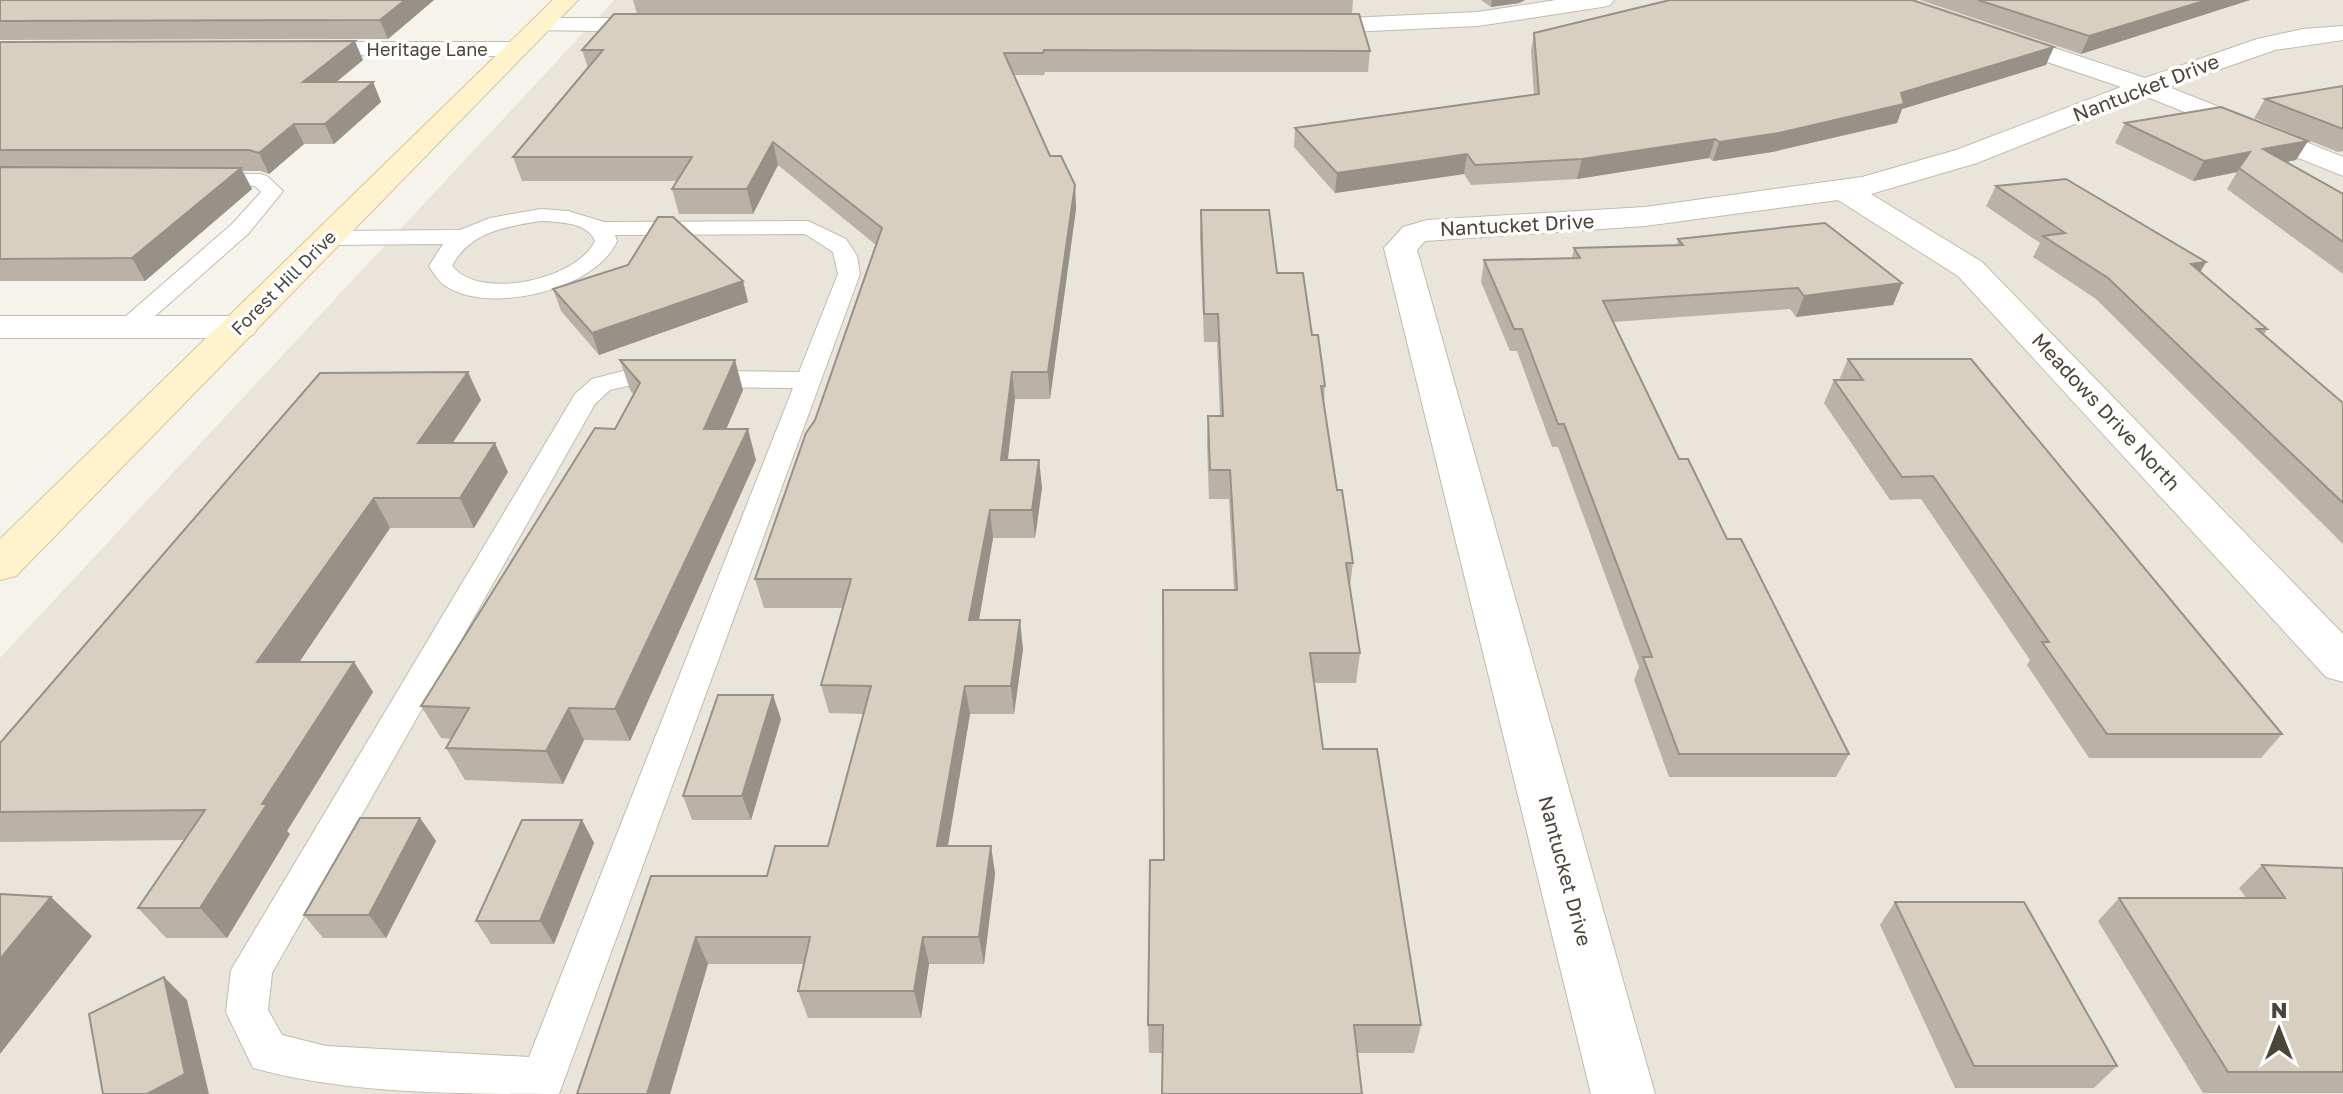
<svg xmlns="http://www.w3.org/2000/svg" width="2343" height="1094" font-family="'Golos Text',sans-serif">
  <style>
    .residential { fill: #eae5da }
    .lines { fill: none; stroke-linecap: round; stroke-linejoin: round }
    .service-casing { stroke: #c2bbae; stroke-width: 2 }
    .minor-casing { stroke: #c2bbae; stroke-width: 2 }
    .secondary-casing { stroke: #d6c79b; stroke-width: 2 }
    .service { fill: #fff; fill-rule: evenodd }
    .minor { fill: #fff; fill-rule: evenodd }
    .secondary { fill: #fff3cd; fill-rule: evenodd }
    .wall { fill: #bab2a6 }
    .shaded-wall { fill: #979187 }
    .building { fill: #d8cfc1; stroke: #979187; stroke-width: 2 }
    .labels { text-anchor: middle; stroke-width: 7; stroke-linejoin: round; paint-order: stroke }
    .far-street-label { font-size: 18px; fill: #4b4439; stroke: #fff }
    .street-label { font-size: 20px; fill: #4b4439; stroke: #fff }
  </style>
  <rect width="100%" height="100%" fill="#f6f3ec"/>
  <polygon class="residential" points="614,0 2343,0 2343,1094 0,1094 0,658"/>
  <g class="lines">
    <g class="service-casing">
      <g id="service">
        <polygon points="206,173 260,174 267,176 283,191 248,234 137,332 119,332 116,327 119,322 232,224 261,192 255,186 199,183 196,179"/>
        <path d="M541,209L568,211L604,222L808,221L846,239L857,256L860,274L559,1094C461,1094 345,1094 253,1068L226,1012L231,970L575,394L592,379L627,370L799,372L838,274L833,252L805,234L615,235L617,241C596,290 487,316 444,285C438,281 433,272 429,266L443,244L329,245L318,238L329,231L460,230L490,218ZM541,221C558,222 588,222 595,241C577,280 479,301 452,266C469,232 507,226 541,221ZM627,386L793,388L529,1057L326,1046L282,1035L268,1010L272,973L595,404L610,390Z"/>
      </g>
    </g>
    <g class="minor-casing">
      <g id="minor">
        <polygon points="1556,0 1614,0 1610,5 1602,7 1478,26 1304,34 1295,32 1292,27 1295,22 1304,20 1478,12"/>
        <polygon points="1875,0 1910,0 2145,78 2257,39 2303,29 2343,26 2343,40 2275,50 2169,87 2343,157 2343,176 2145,96 1977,163 1871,194 1982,262 2343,634 2343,682 2326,677 1958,276 1838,200 1645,226 1425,241 1417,250 1655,1094 1591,1094 1384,248 1403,227 1427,220 1645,207 1862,177 1956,150 2121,87 1879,5"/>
        <polygon points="541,18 663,18 672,20 675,25 672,30 663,32 532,30 529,25 532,20"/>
        <polygon points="299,42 517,42 526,44 529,49 526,54 517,56 290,55 286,50 290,45"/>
        <polygon points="0,316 240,316 253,319 258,327 253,335 240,338 0,338"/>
      </g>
    </g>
    <g class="secondary-casing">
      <polygon id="secondary" points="553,0 578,0 16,576 0,580 0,539"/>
    </g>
    <use href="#service" class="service"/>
    <use href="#minor" class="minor"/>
    <use href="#secondary" class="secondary"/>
  </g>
  <g class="wall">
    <polygon points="0,0 434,0 388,39 0,40"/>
    <polygon points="633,0 1353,0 1352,14 1370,51 1368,72 1045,72 1044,75 1013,75 1050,156 1075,185 1076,209 1050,399 1015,399 1008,460 1039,460 1042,488 1035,538 993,538 979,620 1023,649 1014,714 970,714 948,846 991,846 995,874 984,964 929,964 921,1018 808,1018 798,991 804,964 708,964 670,1094 577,1094 651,876 767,876 828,846 863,714 829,713 821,685 843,608 764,608 755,579 815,420 876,245 778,165 753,214 679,214 672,189 677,181 522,181 513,157 588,68 582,50 637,14"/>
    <polygon points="1481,0 1525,0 1519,3 1491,7"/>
    <polygon points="1920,0 2250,0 2081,54"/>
    <polygon points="1534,33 2046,65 1902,109 1897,123 1772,152 1713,161 1709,158 1577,179 1471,185 1464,174 1335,193 1294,147 1295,128 1534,95 1531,51"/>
    <polygon points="0,42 363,60 336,82 373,82 381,102 334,144 304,144 269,174 260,171 242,171 252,189 145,281 0,281"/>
    <polygon points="2343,86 2343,151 2338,152 2254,118 2265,99"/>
    <polygon points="2125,123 2308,141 2296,160 2286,162 2343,194 2343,274 2227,189 2237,172 2193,181 2115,143"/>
    <polygon points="1996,186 2206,262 2200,272 2267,329 2264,335 2343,403 2343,544 2096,299 2033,257 2040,243 1986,206"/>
    <polygon points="1201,210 1277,273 1312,335 1325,386 1324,402 1337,490 1353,563 1350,586 1360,653 1356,683 1315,683 1323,749 1421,1025 1414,1053 1149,1053 1148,1025 1164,860 1234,590 1229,499 1209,499 1207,445 1208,416 1220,416 1217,342 1204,342 1200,237"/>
    <polygon points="1678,239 1902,283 1893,305 1796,317 1790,309 1613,322 1679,459 1727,539 1849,754 1836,777 1669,777 1634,680 1639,667 1558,447 1552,447 1517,351 1510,351 1481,282 1484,260 1572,258 1574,248 1677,245"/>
    <polygon points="743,281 748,302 599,355 561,311 553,289"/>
    <polygon points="1848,359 2282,734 2261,758 2089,758 2027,665 2030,660 1921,499 1890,500 1824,403 1834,380 1839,380"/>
    <polygon points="620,360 743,390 726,429 756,460 630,741 584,740 563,784 465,780 446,748 451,739 441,738 421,706 615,429 633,394 630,390"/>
    <polygon points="481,400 453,443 508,472 474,528 390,528 299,662 354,662 373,692 287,831 290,834 227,938 166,938 138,908 184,840 0,842 0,743"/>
    <polygon points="781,719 751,820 692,820 683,796"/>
    <polygon points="420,818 436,841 386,938 323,938 304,915"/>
    <polygon points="582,820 594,843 554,944 491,944 476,921"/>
    <polygon points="2262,865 2343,868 2343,1093 2203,1093 2098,921 2119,898 2246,898 2239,888"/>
    <polygon points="1895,902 2117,1066 2094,1088 1955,1088 1880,925"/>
  </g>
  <g class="shaded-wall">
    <polygon points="405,0 434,0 388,39 380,20"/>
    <polygon points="1492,0 1525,0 1519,3 1491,7"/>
    <polygon points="2207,0 2250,0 2081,54 2089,36"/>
    <polygon points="355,41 363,60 312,102 303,82"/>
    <polygon points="2054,47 2046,65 1902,109 1897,123 1772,152 1713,161 1719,142 1901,93"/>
    <polygon points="373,82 381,102 334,144 325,124"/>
    <polygon points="294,124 304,144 269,174 259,153"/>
    <polygon points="1715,139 1709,158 1577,179 1582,159"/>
    <polygon points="2308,141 2296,160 2251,169 2263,149"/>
    <polygon points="773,142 778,165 753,214 747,189"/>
    <polygon points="2250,152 2237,172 2193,181 2204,161"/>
    <polygon points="1467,154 1464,174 1335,193 1337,173"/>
    <polygon points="241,168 252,189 145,281 132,258"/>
    <polygon points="1075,185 1076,209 1050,399 1048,372"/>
    <polygon points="2206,262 2194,283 2191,264"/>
    <polygon points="743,281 748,302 599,355 592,333"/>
    <polygon points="1902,283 1893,305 1796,317 1804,296"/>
    <polygon points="735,360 743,390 713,460 704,429"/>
    <polygon points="468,372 481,400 433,472 418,443"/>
    <polygon points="1012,372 1015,399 1004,488 1001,460"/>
    <polygon points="748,429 756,460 630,741 615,709"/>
    <polygon points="495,443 508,472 474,528 460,498"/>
    <polygon points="1039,460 1042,488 1035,538 1032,510"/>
    <polygon points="374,498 390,528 279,692 257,662"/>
    <polygon points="990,510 993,538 974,649 969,620"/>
    <polygon points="1020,620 1023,649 1014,714 1011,686"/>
    <polygon points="354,662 373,692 287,831 290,834 227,938 200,908 262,804"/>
    <polygon points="965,686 970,714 943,874 937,846"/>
    <polygon points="773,695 781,719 751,820 742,796"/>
    <polygon points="569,708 584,740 563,784 546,751"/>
    <polygon points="420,818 436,841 386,938 369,915"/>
    <polygon points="582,820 594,843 554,944 540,921"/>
    <polygon points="991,846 995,874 984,964 979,937"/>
    <polygon points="51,897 92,936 0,1054 0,959"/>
    <polygon points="696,937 708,964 670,1094 647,1094"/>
    <polygon points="923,937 929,964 921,1018 914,991"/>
    <polygon points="164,977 187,1000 209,1094 147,1094"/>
  </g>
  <g class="building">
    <polygon points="0,0 405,0 380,20 0,21"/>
    <polygon points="1670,0 1912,0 2054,47 1901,93 1904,104 1779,133 1719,142 1715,139 1582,159 1475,165 1467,154 1337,173 1295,128 1539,94 1534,33"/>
    <polygon points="1978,0 2207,0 2089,36"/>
    <polygon points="614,14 1359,14 1370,51 1044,50 1043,53 1004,53 1050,156 1061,156 1075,185 1048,372 1012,372 1001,460 1039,460 1032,510 990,510 969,620 1020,620 1011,686 965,686 937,846 991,846 979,937 923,937 914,991 798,991 810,937 696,937 647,1094 577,1094 651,876 767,876 775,846 828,846 871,686 821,685 851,579 755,579 806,433 815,420 882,228 773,142 747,189 672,189 692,157 513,157 603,50 582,50"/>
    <polygon points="355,41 303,82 373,82 325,124 294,124 259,153 249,150 0,150 0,42"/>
    <polygon points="2343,86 2343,129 2265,99"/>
    <polygon points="2221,107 2308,141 2263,149 2343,194 2343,242 2239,168 2250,152 2204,161 2125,123"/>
    <polygon points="0,167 241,168 132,258 0,259"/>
    <polygon points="2066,179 2206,262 2191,264 2267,329 2257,329 2343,403 2343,503 2108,278 2043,236 2065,233 1996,186"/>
    <polygon points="1201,210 1269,210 1277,273 1303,273 1312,335 1318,335 1325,386 1321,386 1337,490 1342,490 1353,563 1346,563 1360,653 1310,653 1323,749 1377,749 1421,1025 1354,1025 1362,1094 1162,1094 1163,1025 1148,1025 1150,860 1164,860 1163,590 1237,590 1230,470 1210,470 1208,416 1223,416 1218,314 1204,314"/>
    <polygon points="658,217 673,217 743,281 592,333 553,289 628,265"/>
    <polygon points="1825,223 1902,283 1804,296 1798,288 1603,301 1679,459 1688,459 1727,539 1741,539 1849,754 1679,754 1643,657 1652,657 1564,424 1558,424 1522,329 1514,329 1484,260 1580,258 1574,248 1683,245 1678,239"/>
    <polygon points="1848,359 1971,359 2282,734 2107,734 2042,642 2049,642 1933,476 1902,477 1834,380 1863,380"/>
    <polygon points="620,360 735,360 704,429 748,429 615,709 569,708 546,751 446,748 469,708 421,706 595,428 615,429 640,383"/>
    <polygon points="468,372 418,443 495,443 460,498 374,498 257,662 354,662 262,804 267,804 200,908 138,908 205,810 0,812 0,743 320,373"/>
    <polygon points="718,695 773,695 742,796 683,796"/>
    <polygon points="360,818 420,818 369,915 304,915"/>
    <polygon points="522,820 582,820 540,921 476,921"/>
    <polygon points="2262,865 2343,868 2343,1072 2228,1072 2119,898 2285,898"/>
    <polygon points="0,894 51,897 0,959"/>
    <polygon points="1895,902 2024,902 2117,1066 1974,1066"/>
    <polygon points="164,977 185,1074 147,1094 103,1094 89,1014"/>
  </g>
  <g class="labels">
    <g class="far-street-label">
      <text x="427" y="56">Heritage Lane</text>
      <text transform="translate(284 283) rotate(-45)" y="6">Forest Hill Drive</text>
    </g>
    <g class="street-label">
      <text transform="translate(2146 88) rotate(-21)" y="7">Nantucket Drive</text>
      <text transform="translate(1517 225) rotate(-3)" y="7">Nantucket Drive</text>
      <text transform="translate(2106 412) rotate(47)" y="7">Meadows Drive North</text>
      <text transform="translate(1565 871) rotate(75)" y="7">Nantucket Drive</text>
    </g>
  </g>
  <g transform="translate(2279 1030)" stroke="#ffffff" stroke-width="6" paint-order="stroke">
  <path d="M0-6L14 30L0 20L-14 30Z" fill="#4b4439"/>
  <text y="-12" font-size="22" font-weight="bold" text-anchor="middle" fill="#4b4439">N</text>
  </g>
</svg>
